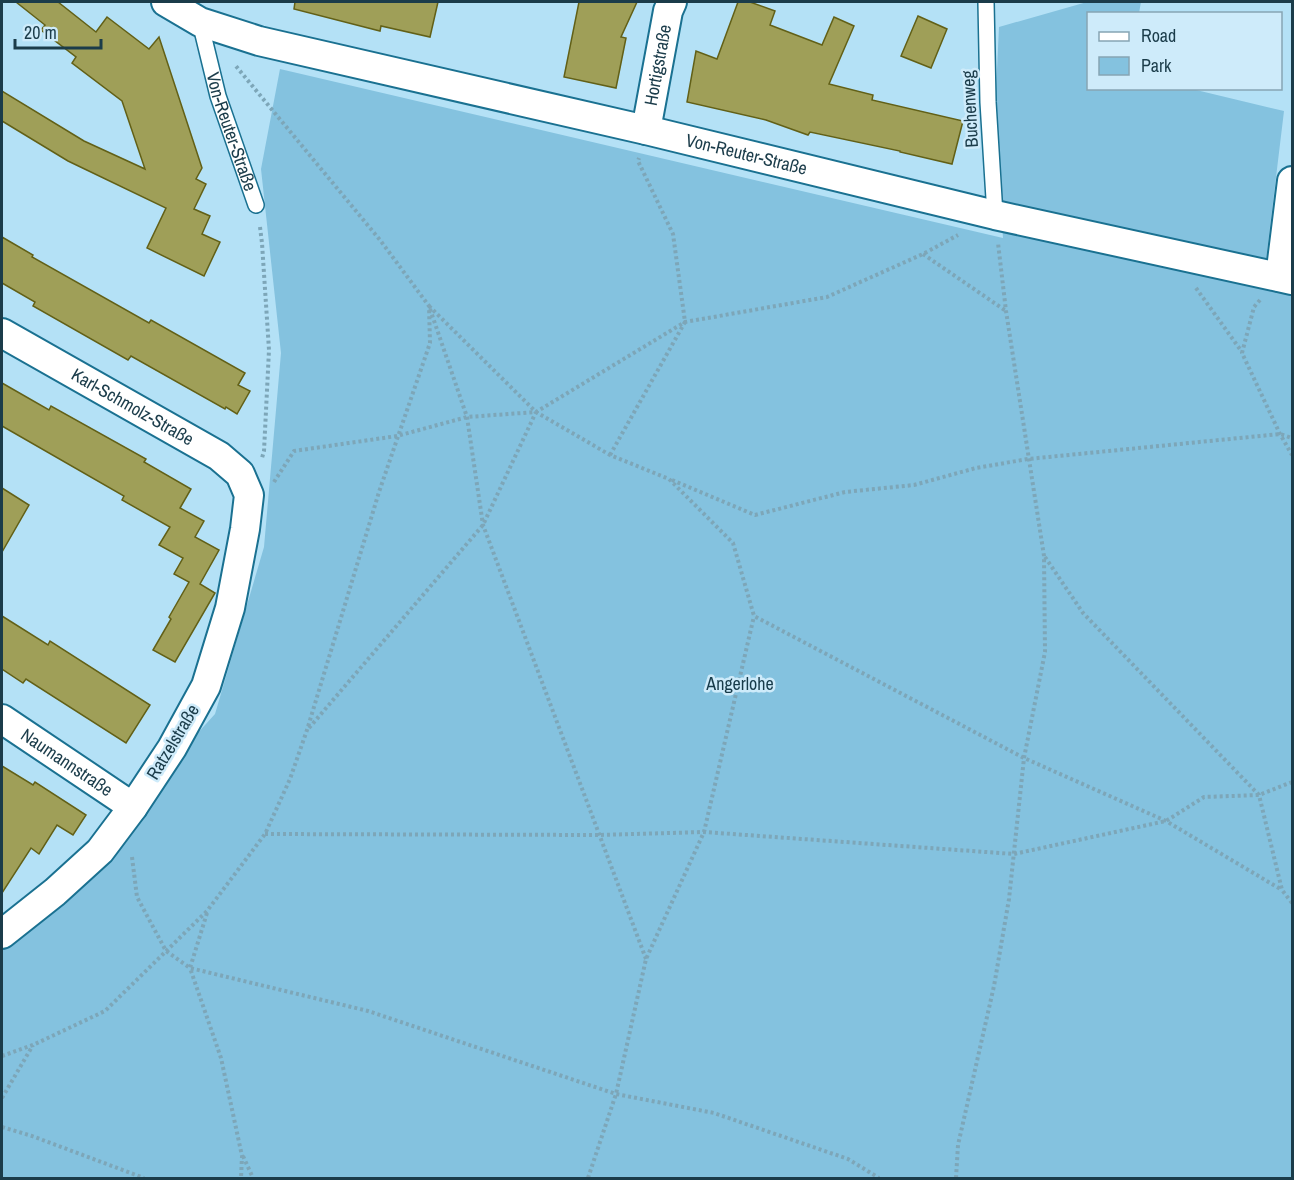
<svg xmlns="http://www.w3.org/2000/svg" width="1294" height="1180" font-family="'Archivo Narrow',sans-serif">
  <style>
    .green { fill: #84c2df }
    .building { fill: #9f9f58; stroke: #626017; stroke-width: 1.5 }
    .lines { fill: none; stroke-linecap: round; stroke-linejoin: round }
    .service-casing { stroke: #1a7191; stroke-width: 18 }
    .minor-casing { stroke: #1a7191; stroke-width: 32 }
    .path { stroke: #7da6b8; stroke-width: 4; stroke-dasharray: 3 3; stroke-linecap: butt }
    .service { stroke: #fff; stroke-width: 15 }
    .minor { stroke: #fff; stroke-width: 28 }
    .labels { text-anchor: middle; stroke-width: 5; stroke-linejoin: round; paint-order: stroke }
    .street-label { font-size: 18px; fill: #1b3c4a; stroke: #ceebfa }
    .park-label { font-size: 18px; fill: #173b4a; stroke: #ceebfa }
  </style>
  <rect width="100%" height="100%" fill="#b4e1f6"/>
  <polygon class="green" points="1087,2 1141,2 1139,13 1088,14 1088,88 1192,89 1284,111 1266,260 1292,271 1292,1178 2,1178 2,949 215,714 264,547 281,353 261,169 280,69 1003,238 995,112 999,27"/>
  <g class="building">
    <polygon points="16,2 58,2 96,32 107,17 149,49 159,37 202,168 196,179 206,184 194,209 210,216 202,234 220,242 204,276 147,248 166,208 68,161 2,121 2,91 84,141 145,169 122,101 72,63 76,57 41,30 45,25"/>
    <polygon points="295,2 438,2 430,37 381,26 380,31 294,9"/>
    <polygon points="579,2 637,2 621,37 626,38 616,88 564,77"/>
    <polygon points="738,2 750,2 775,11 770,25 822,45 834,17 854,26 829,84 873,95 872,100 963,121 952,164 900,152 900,151 810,132 808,135 766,120 687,102 696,51 717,59"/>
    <polygon points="918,16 947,29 931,68 901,56"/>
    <polygon points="2,237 33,255 32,257 149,323 151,320 245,373 238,385 250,391 237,414 226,407 225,409 131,356 128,360 33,306 35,302 2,283"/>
    <polygon points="2,383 49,410 51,406 146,459 144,462 191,489 180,508 204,521 195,537 219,550 200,584 215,593 175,662 153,650 171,619 169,617 189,582 174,574 183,558 159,545 170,527 122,500 124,496 2,426"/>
    <polygon points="2,488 29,505 2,552"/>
    <polygon points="2,616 48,645 50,641 150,705 126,743 26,679 23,683 2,669"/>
    <polygon points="2,766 33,785 35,782 86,815 73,835 57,825 39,854 31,848 2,893"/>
  </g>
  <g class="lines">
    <g class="service-casing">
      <g id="service">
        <polyline points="986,2 988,102 995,215"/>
        <path id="s1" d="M200,22L218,96L256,205"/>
      </g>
    </g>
    <g class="minor-casing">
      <g id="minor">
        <path id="s2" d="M166,2L200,22L259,41L646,130L995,215L1292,280"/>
        <path id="s3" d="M646,130L668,11L672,2"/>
        <polyline points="1280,277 1292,181"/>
        <path id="s4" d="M2,333L219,456L240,474L249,495L245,529L230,608L206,686L172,748L133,807L100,851L55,892L2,934"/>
        <path id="s5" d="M2,719L133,807"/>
      </g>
    </g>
    <g class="path">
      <polyline points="260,227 262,243 269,350 264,451 262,458"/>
      <polyline points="923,254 1006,311"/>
      <polyline points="1196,288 1242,352"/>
      <polyline points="1260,300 1254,307 1242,353 1280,434 1292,455"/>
      <polyline points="429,306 536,412 610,455 669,479 733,543 754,616 1024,758 1166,821 1282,890"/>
      <polyline points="430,309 467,417 483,525 646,959"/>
      <polyline points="610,455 685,322 673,234 638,161 639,158"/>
      <polyline points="672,480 755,515 845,492 914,485 976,468 1028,459 1280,434 1292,438"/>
      <polyline points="274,482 294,451 397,436 467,417 536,412 685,322 827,297 923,254 958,235"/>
      <polyline points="1045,557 1083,613 1259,795 1282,890 1292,903"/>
      <polyline points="309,728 483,525 536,412"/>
      <polyline points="265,834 599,835 704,832 1014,854 1166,821 1204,797 1259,795 1292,782"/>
      <polyline points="132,857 137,897 166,951 190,968 368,1011 616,1094 714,1113 848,1159 879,1178"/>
      <polyline points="207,913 190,968 221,1058 242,1156 241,1178"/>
      <polyline points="2,1056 33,1045 105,1011 207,911 265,834 290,779 307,730 379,492 430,343 429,306 380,240 235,65"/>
      <polyline points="2,1098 33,1045"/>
      <polyline points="2,1127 32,1136 144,1178"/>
      <polyline points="243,1156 253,1178"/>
      <polyline points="588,1178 616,1094 646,959 704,832 754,616"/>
      <polyline points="956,1178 958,1145 994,986 1009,899 1024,758 1045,652 1044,556 1006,311 998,243"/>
    </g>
    <use href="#service" class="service"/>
    <use href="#minor" class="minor"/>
  </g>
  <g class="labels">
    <g class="street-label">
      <text dy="6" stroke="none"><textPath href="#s3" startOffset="66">Hortigstraße</textPath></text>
      <text transform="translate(970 109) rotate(-93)" y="6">Buchenweg</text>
      <text dy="6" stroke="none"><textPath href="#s1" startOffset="114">Von-Reuter-Straße</textPath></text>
      <text dy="6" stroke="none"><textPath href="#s2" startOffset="602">Von-Reuter-Straße</textPath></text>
      <text dy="6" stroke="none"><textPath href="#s4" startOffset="150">Karl-Schmolz-Straße</textPath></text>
      <text transform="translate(173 742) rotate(-59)" y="6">Ratzelstraße</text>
      <text dy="6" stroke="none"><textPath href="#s5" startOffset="78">Naumannstraße</textPath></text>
    </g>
    <g class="park-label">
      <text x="740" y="690">Angerlohe</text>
    </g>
  </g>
  <rect width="1294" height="1180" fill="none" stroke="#1b3c4a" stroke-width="6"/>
  <rect x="1087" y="12" width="195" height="78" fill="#ceebfa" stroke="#86a5b4" stroke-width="1.5"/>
  <rect x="1099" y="32" width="30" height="9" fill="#ffffff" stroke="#86a5b4" stroke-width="1.5"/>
  <text x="1141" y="42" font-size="18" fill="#1b3c4a">Road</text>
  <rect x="1099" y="57" width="30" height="18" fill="#84c2df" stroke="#86a5b4" stroke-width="1.5"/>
  <text x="1141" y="72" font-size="18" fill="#1b3c4a">Park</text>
  <path d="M15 39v9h86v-9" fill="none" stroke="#1b3c4a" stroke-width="3"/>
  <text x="24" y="39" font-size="18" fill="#1b3c4a" stroke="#ceebfa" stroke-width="4.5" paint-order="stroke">20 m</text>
</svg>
